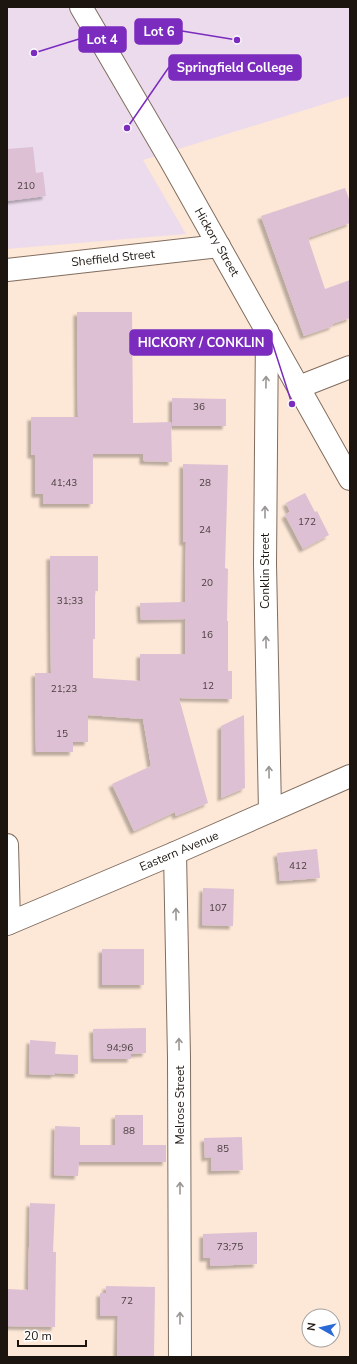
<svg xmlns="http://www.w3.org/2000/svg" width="357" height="1364" font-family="'Nunito Sans',sans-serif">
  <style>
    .education { fill: #ecdbed }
    .building { fill: #ddc0d4; filter: url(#shadow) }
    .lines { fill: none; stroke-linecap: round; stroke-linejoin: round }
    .minor-casing { stroke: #806d5f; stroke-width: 24 }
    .minor { stroke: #fff; stroke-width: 22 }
    .oneway { stroke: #999693 }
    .labels { text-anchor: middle; stroke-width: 3.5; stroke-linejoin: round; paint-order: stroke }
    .number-label { font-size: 10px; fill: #4c4040 }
    .street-label { font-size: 12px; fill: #1c150f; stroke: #fff }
    .leader { fill: none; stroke: #7b2cbf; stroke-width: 1.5 }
    .callout-dot { fill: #7b2cbf; stroke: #fff; stroke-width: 1.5 }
    .callout { fill: #7b2cbf; stroke: #7b2cbf; stroke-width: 1.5 }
    .callout-label { font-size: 13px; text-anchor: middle; font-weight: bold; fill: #fff }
  </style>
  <defs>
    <filter id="shadow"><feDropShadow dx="-3.5" dy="3.5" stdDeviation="1" flood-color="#0004"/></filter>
  </defs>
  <rect width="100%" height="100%" fill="#fde7d6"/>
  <polygon class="education" points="7,7 350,7 350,96 143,160 186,234 7,249"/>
  <g class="building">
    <polygon points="33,147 36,173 43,172 46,196 7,201 7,149"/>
    <polygon points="345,188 350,202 350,223 308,238 325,289 350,280 350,318 332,324 333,326 304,336 261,216"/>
    <polygon points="77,312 132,312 133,423 171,422 172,462 143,461 143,454 93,454 93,504 43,504 43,494 35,494 35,455 31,455 31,417 78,417"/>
    <polygon points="172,398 226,399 226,426 172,426"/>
    <polygon points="183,464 228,465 225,568 228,569 227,621 228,621 228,671 232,671 232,699 179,698 208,803 176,816 175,812 134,831 112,784 151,766 143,719 88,715 88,742 73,742 73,752 36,752 35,673 51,673 50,556 98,556 98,591 95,591 95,639 93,639 93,678 140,681 140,654 185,654 185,619 141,620 140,603 185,602 186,542 183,542"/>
    <polygon points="305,493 315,512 317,511 329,535 303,549 285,515 290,512 286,503"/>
    <polygon points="244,715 245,788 221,798 221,726"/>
    <polygon points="317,849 320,878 280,881 277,853"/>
    <polygon points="203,888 234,889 233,926 202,925"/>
    <rect x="102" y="949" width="42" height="36"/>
    <polygon points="146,1028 146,1053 131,1054 131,1059 94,1059 93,1029"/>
    <polygon points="30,1040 56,1042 55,1054 78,1055 78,1074 55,1073 54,1075 29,1074"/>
    <polygon points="115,1115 143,1115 143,1145 166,1145 166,1162 79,1162 78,1176 54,1175 55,1126 80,1127 80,1145 115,1145"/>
    <polygon points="242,1137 243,1170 211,1171 211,1157 205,1158 204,1138"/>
    <polygon points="30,1203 55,1204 53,1252 56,1252 55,1327 7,1326 7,1289 28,1290"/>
    <polygon points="257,1232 257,1264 210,1266 210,1258 203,1258 203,1234"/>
    <polygon points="106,1286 155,1287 154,1357 117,1357 118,1316 100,1316 100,1293 106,1293"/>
  </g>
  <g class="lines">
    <g class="minor-casing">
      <g id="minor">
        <polyline points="81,7 171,161 350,479"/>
        <polyline points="7,270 219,246"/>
        <polyline points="267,331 265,564 270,811"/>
        <polyline points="299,387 350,367"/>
        <polyline points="7,845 9,923"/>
        <polyline points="175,853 179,1057 180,1357"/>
        <polyline points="7,924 175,853 350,776"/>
      </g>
    </g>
    <use href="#minor" class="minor"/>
  </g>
  <defs><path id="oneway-shaft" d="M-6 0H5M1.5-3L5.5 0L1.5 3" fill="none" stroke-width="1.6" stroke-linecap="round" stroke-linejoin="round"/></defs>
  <g class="oneway">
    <use href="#oneway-shaft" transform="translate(266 382) rotate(-89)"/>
    <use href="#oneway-shaft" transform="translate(265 512) rotate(-90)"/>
    <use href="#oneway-shaft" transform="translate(266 642) rotate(-91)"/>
    <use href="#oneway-shaft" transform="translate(269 772) rotate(-91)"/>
    <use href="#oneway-shaft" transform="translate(176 914) rotate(-91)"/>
    <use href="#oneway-shaft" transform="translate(179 1044) rotate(-91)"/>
    <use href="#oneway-shaft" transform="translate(180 1188) rotate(-90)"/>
    <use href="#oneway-shaft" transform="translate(180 1318) rotate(-90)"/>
  </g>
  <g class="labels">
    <g class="number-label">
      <text x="26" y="189">210</text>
      <text x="199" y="410">36</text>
      <text x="64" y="486">41;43</text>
      <text x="205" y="486">28</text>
      <text x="307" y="525">172</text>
      <text x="205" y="533">24</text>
      <text x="207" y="586">20</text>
      <text x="70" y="604">31;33</text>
      <text x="207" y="638">16</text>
      <text x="208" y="689">12</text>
      <text x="64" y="692">21;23</text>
      <text x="62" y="737">15</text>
      <text x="298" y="869">412</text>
      <text x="218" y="911">107</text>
      <text x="120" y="1051">94;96</text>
      <text x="129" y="1134">88</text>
      <text x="223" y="1152">85</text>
      <text x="230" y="1250">73;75</text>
      <text x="127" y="1304">72</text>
    </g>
    <g class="street-label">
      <text transform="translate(217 242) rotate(60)" y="4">Hickory Street</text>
      <text transform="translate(113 258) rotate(-6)" y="4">Sheffield Street</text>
      <text transform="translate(265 571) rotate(-90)" y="4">Conklin Street</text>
      <text transform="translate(179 851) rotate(-23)" y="4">Eastern Avenue</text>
      <text transform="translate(180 1105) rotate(-90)" y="4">Melrose Street</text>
    </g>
  </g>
  <path class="leader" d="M237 40L182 31M34 53L79 39M127 128L169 67M292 404L272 342"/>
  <g class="callout-dot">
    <circle cx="237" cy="40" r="4"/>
    <circle cx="34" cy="53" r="4"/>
    <circle cx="127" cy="128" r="4"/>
    <circle cx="292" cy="404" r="4"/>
  </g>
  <g class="callout">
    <rect x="135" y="19" width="47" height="25" rx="4"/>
    <rect x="79" y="27" width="47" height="25" rx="4"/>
    <rect x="169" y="55" width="132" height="25" rx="4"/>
    <rect x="130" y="330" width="142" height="25" rx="4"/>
  </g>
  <g class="callout-label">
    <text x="159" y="36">Lot 6</text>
    <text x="102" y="44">Lot 4</text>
    <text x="235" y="72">Springfield College</text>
    <text x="201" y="347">HICKORY / CONKLIN</text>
  </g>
  <rect width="357" height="1364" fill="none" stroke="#1c150f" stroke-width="16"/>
  <g transform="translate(321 1328) rotate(278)"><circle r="19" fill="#ffffff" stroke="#a4a19f"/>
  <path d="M0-3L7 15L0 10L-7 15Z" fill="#2b69d7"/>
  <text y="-6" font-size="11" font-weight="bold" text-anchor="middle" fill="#1c150f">N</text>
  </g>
  <path d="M18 1340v6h68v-6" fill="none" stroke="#1c150f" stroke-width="2"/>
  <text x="24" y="1340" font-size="12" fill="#1c150f" stroke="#ffffff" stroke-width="3" paint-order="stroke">20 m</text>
</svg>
